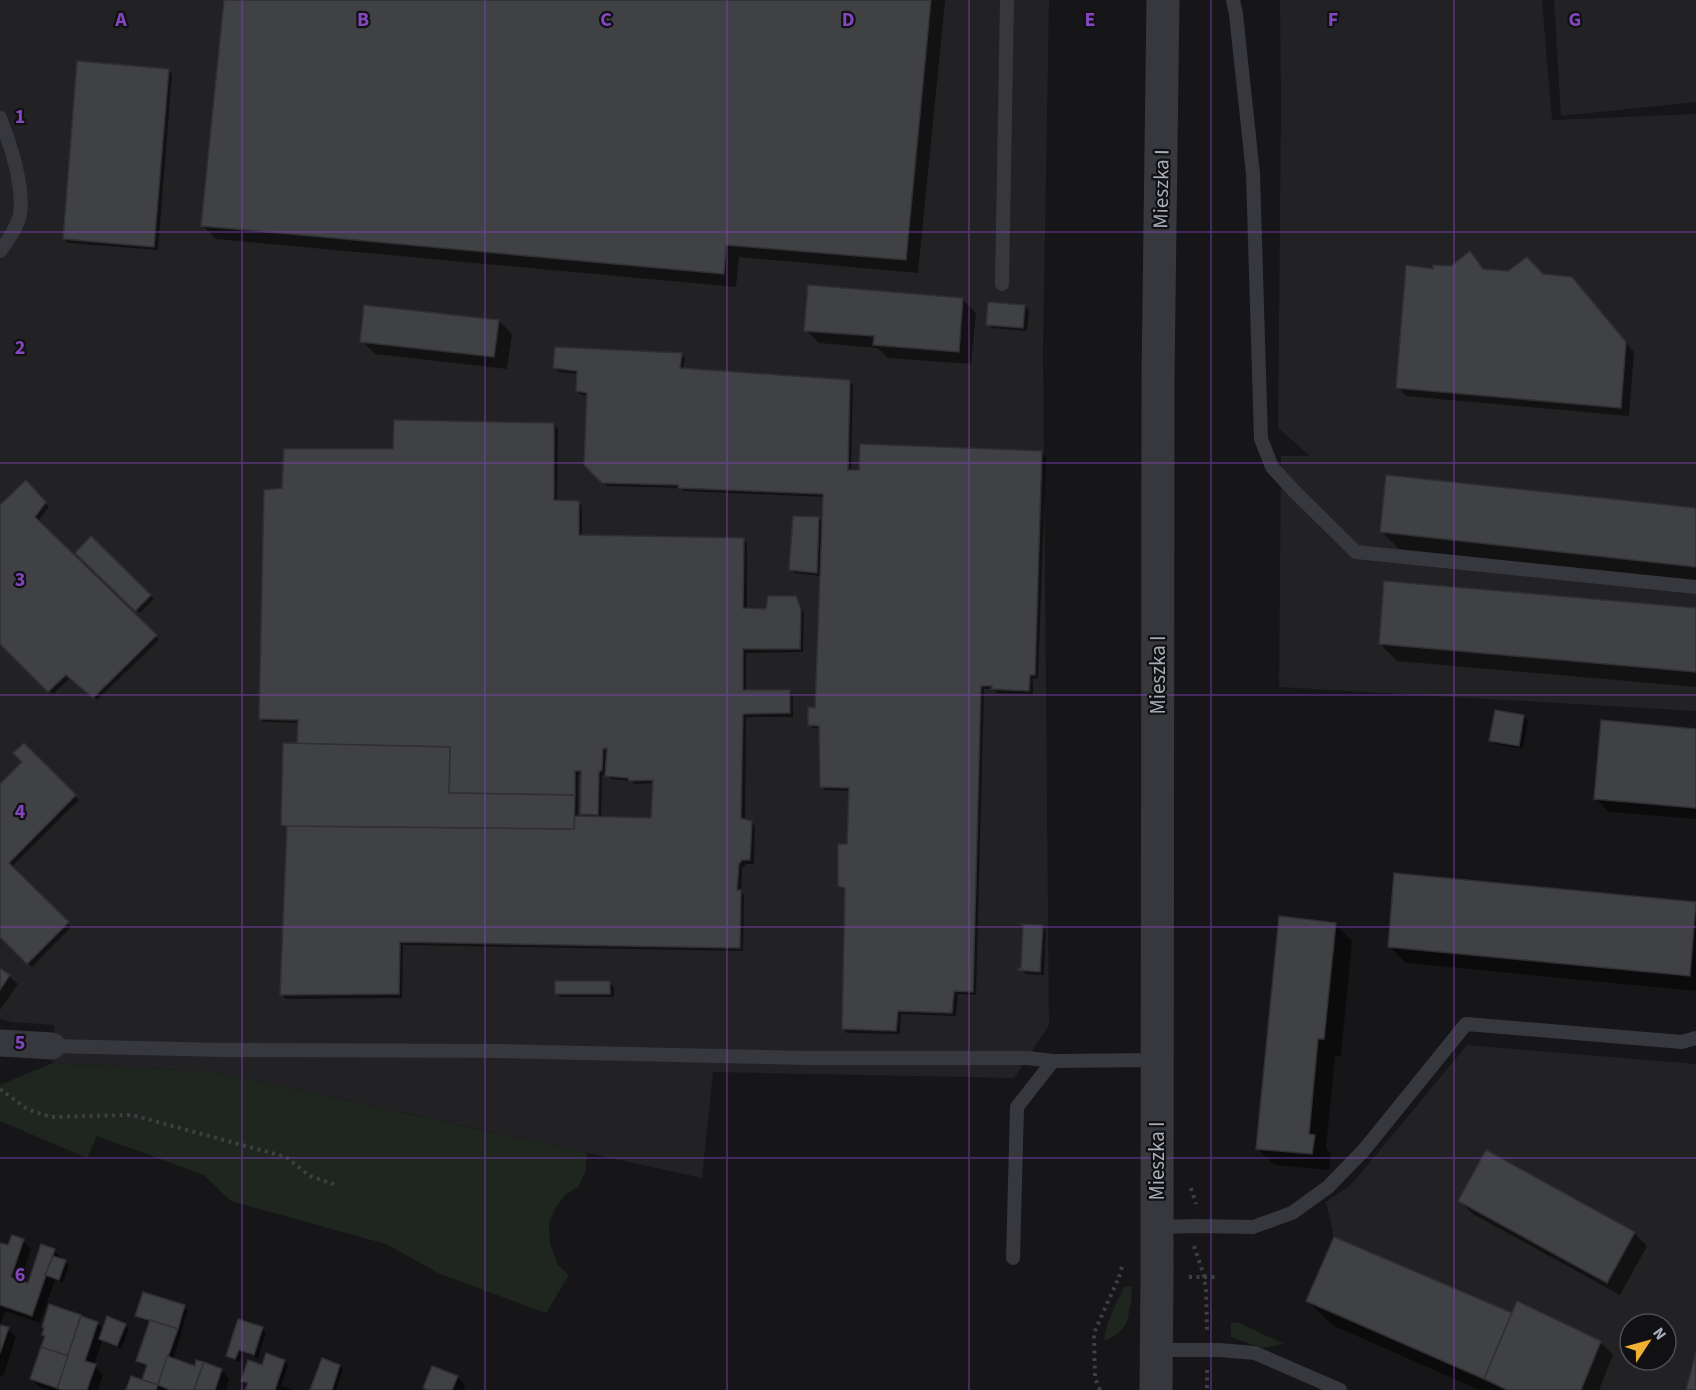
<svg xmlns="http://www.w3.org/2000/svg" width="1696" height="1390" font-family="'Source Sans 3',sans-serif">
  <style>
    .built { fill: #222225; fill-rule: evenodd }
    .green { fill: #1e261f }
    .shadow { fill: #0007; fill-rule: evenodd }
    .building { fill: #404145; stroke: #303034; stroke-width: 1.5 }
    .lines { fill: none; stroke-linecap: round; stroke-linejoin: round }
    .path { stroke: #3d3f44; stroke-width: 4; stroke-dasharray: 3 4.5; stroke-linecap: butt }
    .service { stroke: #37383d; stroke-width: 14 }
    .minor { stroke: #37383d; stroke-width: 27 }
    .tertiary { stroke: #37383d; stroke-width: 33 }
    .grid { fill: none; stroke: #8446be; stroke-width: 1.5; stroke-opacity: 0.55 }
    .labels { text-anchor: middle; stroke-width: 4.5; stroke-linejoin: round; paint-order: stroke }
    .street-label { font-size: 21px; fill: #a8adb8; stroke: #111113 }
    .grid-label { font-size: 20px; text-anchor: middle; font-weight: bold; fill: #8446be; stroke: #111113; stroke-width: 4.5; stroke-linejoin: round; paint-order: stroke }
  </style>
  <rect width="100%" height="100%" fill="#161618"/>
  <g class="built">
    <polygon points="0,0 1049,0 1043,350 1049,1025 1014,1078 713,1072 702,1178 216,1072 53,1063 54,1025 12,1022 0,1019"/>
    <polygon points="1280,0 1542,0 1552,120 1696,114 1696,711 1279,687 1281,456 1310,456 1278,428 1281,106"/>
    <polygon points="1554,0 1696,0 1696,102 1561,116"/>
    <path d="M1467,1045L1696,1064V1390H1554L1512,1313L1334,1237L1326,1202L1351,1185ZM1630,1324H1666V1360H1630Z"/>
  </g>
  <g class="green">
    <polygon points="53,1063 216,1072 587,1153 585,1173 578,1187 566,1194 556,1207 549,1223 550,1244 558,1265 569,1275 546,1313 440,1274 386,1244 231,1201 204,1175 97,1136 87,1158 0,1121 0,1085"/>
    <path d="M1131,1286L1132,1287L1131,1306L1129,1307C1130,1324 1120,1336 1104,1340C1106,1322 1116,1304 1124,1287Z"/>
    <polygon points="1231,1322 1239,1323 1284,1344 1262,1348 1231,1337"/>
  </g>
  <g class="shadow">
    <polygon points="226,0 945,0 918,273 739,257 736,287 216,239 203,226"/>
    <polygon points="169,71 172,74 158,250 68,243 64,239"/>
    <polygon points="1470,253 1485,271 1543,275 1580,287 1634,352 1629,416 1406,396 1398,387 1435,270 1451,268"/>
    <polygon points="963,300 976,313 971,364 888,358 878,348 819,343 806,330"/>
    <polygon points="1025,306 1029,310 1027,331 992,328 988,324"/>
    <polygon points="499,321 512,334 507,369 375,354 362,341"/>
    <polygon points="681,355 685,358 683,370 849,382 853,385 851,471 1042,453 1046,457 1038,679 1033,678 1033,694 997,693 993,689 984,689 976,995 958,994 956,1016 901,1014 900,1034 847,1033 843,1029 847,890 843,889 839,885 848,845 850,791 825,790 821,786 821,729 813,728 810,724 817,710 821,576 795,573 791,569 819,518 823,523 824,497 684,491 681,488 607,486 585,464 588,396 581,395 577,391 578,374 559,372 555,368"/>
    <path d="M554,425L558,429L557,502H578L582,506V537L743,539L747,543V610L767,611L795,597L799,601L804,614L803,652L746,653V692L790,691L793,695V717H746L745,821L751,822L755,826L754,864H746L742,868L741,892L744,895L743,951L403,945L402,998L286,999L282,995L288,829L283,824L298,746L299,723L264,722L260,718L284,490L394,451ZM607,773V775L611,779L631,781L634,784L654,783L653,820L601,818L602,776ZM578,774H582L581,813L586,818H578Z"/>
    <polygon points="26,482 49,507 38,521 159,640 97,700 70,678 53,694 0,642 0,507"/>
    <polygon points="1696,510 1696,581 1399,549 1382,532"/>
    <polygon points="91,539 154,599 140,613 77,553"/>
    <polygon points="1696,610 1696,687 1397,661 1380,644"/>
    <polygon points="1524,717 1528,721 1523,749 1495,744 1491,740"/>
    <polygon points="1696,730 1696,819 1609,812 1596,799"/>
    <polygon points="24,745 79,800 11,867 71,927 32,967 0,935 0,786 24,762"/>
    <polygon points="1396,874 1696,903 1696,991 1406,963 1389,946"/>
    <polygon points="1335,924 1352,941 1341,1056 1335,1056 1326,1148 1331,1154 1329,1170 1274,1165 1257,1148"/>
    <polygon points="1042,926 1046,930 1044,975 1026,974 1022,970"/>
    <polygon points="0,969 18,984 0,1010"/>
    <polygon points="610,983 614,987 614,997 560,997 556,993"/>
    <polygon points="1460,1201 1634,1233 1647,1246 1620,1295 1473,1214"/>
    <polygon points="23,1241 31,1249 20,1282 29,1285 54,1250 62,1259 62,1260 69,1265 63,1283 55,1280 40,1323 5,1311 0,1326 8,1329 16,1337 3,1377 0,1376 0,1244 9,1247"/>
    <polygon points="1308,1301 1511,1314 1600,1342 1613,1355 1599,1390 1479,1390 1332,1325"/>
    <polygon points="50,1306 97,1323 104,1330 125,1325 129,1329 121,1349 102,1341 94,1365 103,1374 98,1390 48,1390 40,1388 32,1379 46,1336"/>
    <polygon points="184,1307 188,1310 173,1360 196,1368 221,1370 229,1379 226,1390 128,1390 148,1384 148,1367 141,1365 137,1361 151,1322 140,1319 136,1315"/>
    <polygon points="262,1329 266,1332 258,1358 243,1353 239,1362 232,1359 228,1355"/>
    <polygon points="284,1361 288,1365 281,1386 294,1390 247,1390 249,1385 243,1381 262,1367"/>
    <polygon points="340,1366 343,1370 336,1390 312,1390"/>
    <polygon points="457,1377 465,1385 464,1390 427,1390 425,1388"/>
  </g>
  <g class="building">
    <polygon points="224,0 931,0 906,260 726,245 724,274 201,226"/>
    <polygon points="77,61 169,69 154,247 63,239"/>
    <polygon points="1470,251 1483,269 1508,271 1527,257 1543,274 1572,277 1626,342 1621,408 1396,388 1406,265 1433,269 1433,265 1451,266"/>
    <polygon points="808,285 963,298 959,352 873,345 874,336 804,331"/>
    <polygon points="988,302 1025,305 1023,328 986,325"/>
    <polygon points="364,305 499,320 494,357 360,342"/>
    <polygon points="555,347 682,353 680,368 850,380 848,470 859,470 860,444 1042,451 1035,675 1030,675 1029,691 991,689 992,686 981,686 973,992 954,991 952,1013 898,1011 896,1031 842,1029 845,888 838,886 838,844 847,844 849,788 820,787 819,726 808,725 808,707 815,708 823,494 678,488 678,485 602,483 584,465 587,393 576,391 577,371 553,368"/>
    <polygon points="394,420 554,423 554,500 579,501 579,535 744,538 743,608 766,609 768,596 796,596 801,609 800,649 743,649 743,690 790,690 790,713 743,714 741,818 752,821 750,860 742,860 739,864 737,890 741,890 740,948 400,942 399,994 280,995 287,826 574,829 575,816 651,818 653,780 629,781 628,778 605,776 607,748 603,749 602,770 599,772 598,815 580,814 581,771 575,771 575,795 449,793 450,747 297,744 298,720 259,719 264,490 282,488 284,449 393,449"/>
    <polygon points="1386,475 1696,508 1696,567 1380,532"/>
    <polygon points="26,480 46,502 35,517 157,635 93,698 66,675 48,692 0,644 0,505"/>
    <polygon points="793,516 819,517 817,573 789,570"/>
    <polygon points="91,536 151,595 135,611 75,553"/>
    <polygon points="1384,581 1696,608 1696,672 1379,644"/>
    <polygon points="1495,710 1524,715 1519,746 1489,741"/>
    <polygon points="1601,720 1696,729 1696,808 1594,799"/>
    <polygon points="24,743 76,795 9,863 69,922 27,964 0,937 0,784 22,762 13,753"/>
    <polygon points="283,743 450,747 449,793 575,795 574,829 287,826 281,825"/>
    <polygon points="1394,873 1696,902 1690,976 1388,947"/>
    <polygon points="1279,916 1336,923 1324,1039 1318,1039 1309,1134 1315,1135 1312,1154 1256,1149"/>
    <polygon points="1021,924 1043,925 1040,972 1018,970 1018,968 1021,968 1023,925 1021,925"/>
    <polygon points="0,968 10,975 0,990"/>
    <rect x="555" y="981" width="55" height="13"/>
    <polygon points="1486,1150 1635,1232 1607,1283 1458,1201"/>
    <polygon points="12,1235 24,1239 11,1277 28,1283 41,1244 55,1249 32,1316 0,1305 0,1243 8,1245"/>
    <polygon points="1334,1237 1512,1313 1484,1379 1306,1301"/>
    <polygon points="53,1256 66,1260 59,1280 45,1275"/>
    <polygon points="143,1292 185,1305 178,1329 135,1316"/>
    <polygon points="1517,1301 1601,1341 1581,1390 1507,1390 1484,1379"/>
    <polygon points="49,1304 81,1315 68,1356 41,1347 45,1336 42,1335 44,1328 42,1327"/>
    <polygon points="81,1316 98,1322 85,1361 96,1364 87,1390 62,1390 57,1388"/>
    <polygon points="107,1316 126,1324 117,1346 99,1339"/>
    <polygon points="238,1319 263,1327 254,1355 239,1350 235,1359 226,1356"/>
    <polygon points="150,1320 178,1329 158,1385 142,1380 147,1365 136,1361"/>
    <polygon points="0,1325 9,1327 0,1353"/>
    <polygon points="41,1347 68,1356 57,1388 30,1379"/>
    <polygon points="1696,1352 1696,1390 1686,1390"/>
    <polygon points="266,1353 285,1360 275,1390 245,1390 248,1383 241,1381 248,1360 262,1365"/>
    <polygon points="167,1356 195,1366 196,1360 204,1362 194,1390 170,1390 158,1385"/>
    <polygon points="322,1358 340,1365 332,1390 310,1390"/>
    <polygon points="204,1362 222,1369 215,1390 194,1390"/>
    <polygon points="432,1366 458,1376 452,1390 428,1390 423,1388"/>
    <polygon points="131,1376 158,1385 156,1390 126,1390"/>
  </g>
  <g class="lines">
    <g class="path">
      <polyline points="0,1089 27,1109 50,1117 132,1115 286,1157 310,1176 336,1185"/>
      <polyline points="1191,1188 1196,1204"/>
      <polyline points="1194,1246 1204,1276 1206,1290 1207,1330"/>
      <polyline points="1119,1277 1123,1263"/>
      <polyline points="1189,1277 1217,1277"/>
      <polyline points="1207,1370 1207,1390"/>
      <polyline points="1100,1390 1095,1378 1094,1333 1119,1277"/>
    </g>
    <g class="service">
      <polyline points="1233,0 1236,14 1253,174 1261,439 1272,467 1295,492 1356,552 1696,587"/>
      <path d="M0,118C11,146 24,184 20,214C19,224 6,243 0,251"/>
      <polyline points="1002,284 1007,0"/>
      <polyline points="52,1046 224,1050 502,1051 809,1058 1027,1058 1053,1061 1157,1060"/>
      <polyline points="1157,1227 1198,1226 1253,1227 1292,1213 1328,1187 1364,1150 1466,1024 1682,1042 1696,1038"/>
      <polyline points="1013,1258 1017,1107 1053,1061"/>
      <polyline points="1156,1350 1219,1350 1255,1353 1340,1390"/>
    </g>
    <polyline class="minor" points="0,1043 52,1046"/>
    <polyline class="tertiary" points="1156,1390 1157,1277 1158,377 1163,0"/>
  </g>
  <path class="grid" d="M242,0V1390M485,0V1390M727,0V1390M969,0V1390M1211,0V1390M1454,0V1390M0,232H1696M0,463H1696M0,695H1696M0,927H1696M0,1158H1696"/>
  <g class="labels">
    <g class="street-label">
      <text transform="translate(1161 189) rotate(-89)" y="7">Mieszka I</text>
      <text transform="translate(1158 675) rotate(-90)" y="7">Mieszka I</text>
      <text transform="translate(1157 1161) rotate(-90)" y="7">Mieszka I</text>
    </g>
  </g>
  <g class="grid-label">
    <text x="121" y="26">A</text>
    <text x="363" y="26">B</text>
    <text x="606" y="26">C</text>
    <text x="848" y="26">D</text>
    <text x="1090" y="26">E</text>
    <text x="1333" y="26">F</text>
    <text x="1575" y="26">G</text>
    <text x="20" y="123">1</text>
    <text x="20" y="354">2</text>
    <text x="20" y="586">3</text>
    <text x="20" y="818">4</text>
    <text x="20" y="1049">5</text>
    <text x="20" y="1281">6</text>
  </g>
  <g transform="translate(1648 1342) rotate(54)"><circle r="28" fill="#111113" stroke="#4d4f55" stroke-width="1.5"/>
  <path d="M0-4.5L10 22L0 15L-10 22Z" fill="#f2b134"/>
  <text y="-9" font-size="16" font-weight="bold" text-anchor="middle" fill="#a8adb8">N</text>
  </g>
</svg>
